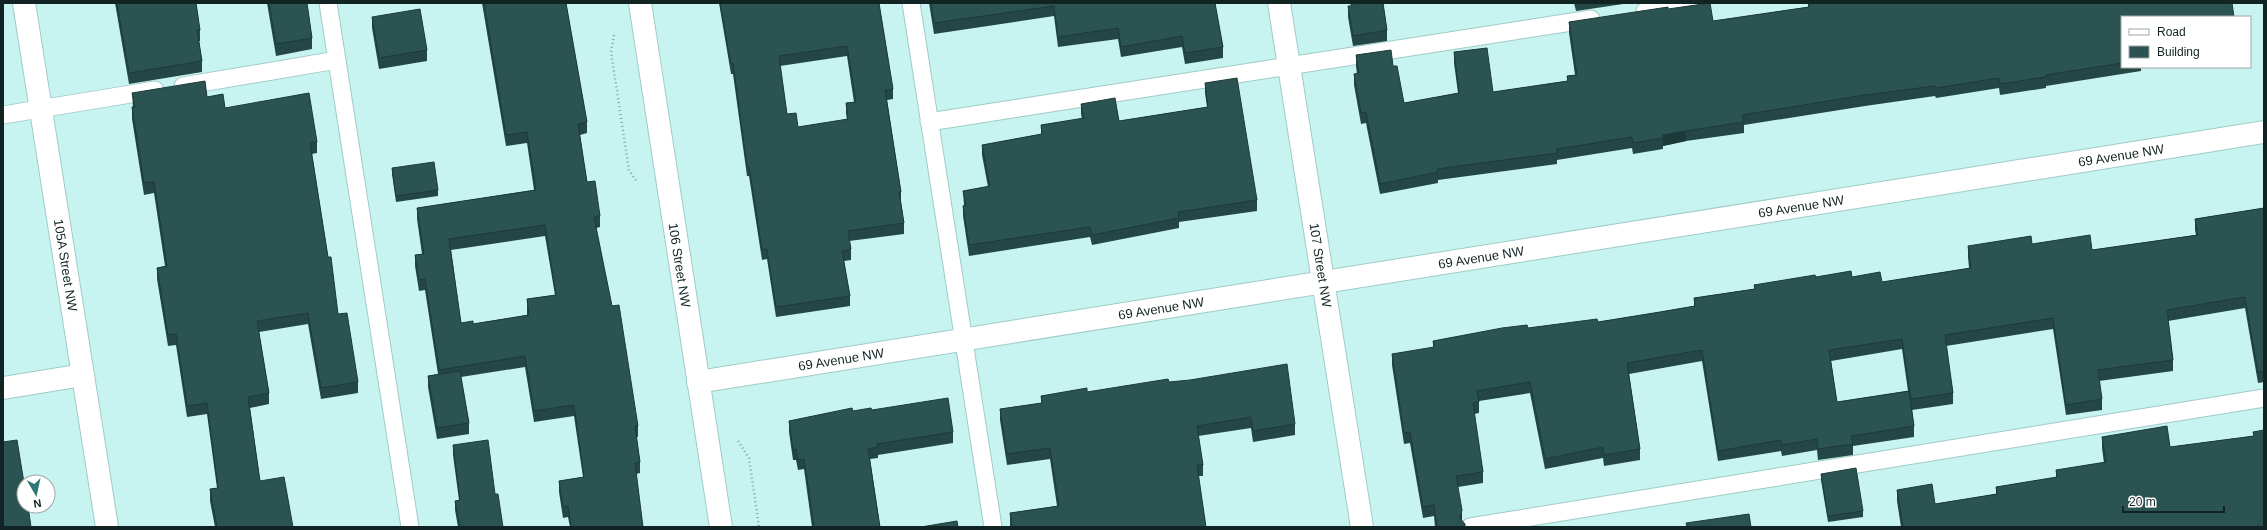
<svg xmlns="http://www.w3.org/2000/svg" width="2267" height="530" font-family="Arial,sans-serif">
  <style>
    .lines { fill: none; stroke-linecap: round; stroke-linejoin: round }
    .service-casing { stroke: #9fcbc8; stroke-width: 19 }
    .minor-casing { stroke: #9fcbc8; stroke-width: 24 }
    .tertiary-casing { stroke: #9fcbc8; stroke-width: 24 }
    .path { stroke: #82a4a2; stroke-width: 2.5; stroke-dasharray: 1 3; stroke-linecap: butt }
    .service { stroke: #fff; stroke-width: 17 }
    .minor { stroke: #fff; stroke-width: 22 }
    .tertiary { stroke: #fff; stroke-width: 22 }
    .wall { fill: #244746; fill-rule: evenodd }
    .shaded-wall { fill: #1d3a39 }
    .building { fill: #2a5351; stroke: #1d3a39; fill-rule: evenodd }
    .labels { text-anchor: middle; stroke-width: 4; stroke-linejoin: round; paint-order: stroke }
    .street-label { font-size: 13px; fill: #122323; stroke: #fff }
  </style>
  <rect width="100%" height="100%" fill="#c7f4f1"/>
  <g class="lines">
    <g class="service-casing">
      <g id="service">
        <polyline points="328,3 410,527"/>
        <polyline points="911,3 993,527"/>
        <polyline points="1645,11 1695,3"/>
        <polyline points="183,86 337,60"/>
        <polyline points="3,115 155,90"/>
        <polyline points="929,122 1591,19"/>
        <polyline points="1470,527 2264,398"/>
      </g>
    </g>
    <g class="minor-casing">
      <g id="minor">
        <polyline points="24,3 107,527"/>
        <polyline points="1279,3 1362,527"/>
        <polyline points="698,382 2264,132"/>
        <polyline points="3,388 83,375"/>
      </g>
    </g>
    <g class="tertiary-casing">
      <polyline id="tertiary" points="640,3 721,527"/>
    </g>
    <g class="path">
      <polyline points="614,35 611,52 629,170 637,182"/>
      <polyline points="738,441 749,458 759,527"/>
    </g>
    <use href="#service" class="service"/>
    <use href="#minor" class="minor"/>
    <use href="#tertiary" class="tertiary"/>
  </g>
  <g class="wall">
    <polygon points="115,3 196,3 200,30 200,41 199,41 202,61 202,72 129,84"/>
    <polygon points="267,3 307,3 312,38 312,49 276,56"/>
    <path d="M482,3H566L587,122V133L580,135L587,182L600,216V227L596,228L612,306L638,426V437H636L640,462V473L636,474L643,527H570L568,517L563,518L559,492V481L583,477L574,416L534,422L525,367L461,377L469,423V434L437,439L428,387V376L438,374L425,290L419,291L415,266V255L422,254L417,219V208L534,190L527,143L506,146ZM545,236L555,295L527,299V315L473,324L461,323L451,250Z"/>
    <path d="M719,3H879L893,89V99L887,100L901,192V202L904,223V234L849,241L851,249V260L844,261L850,296V306L776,317L767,259L762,260L749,176H747L733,74H731ZM847,56L854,102L846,103V113L847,120L798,127L787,114L780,66Z"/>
    <polygon points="929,3 1215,3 1223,47 1223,58 1185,64 1182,47 1121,57 1118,39 1058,47 1054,16 934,34"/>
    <polygon points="1350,3 1383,3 1387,30 1387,41 1353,46 1348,17 1348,6 1351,6"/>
    <polygon points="1574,3 1630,3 1576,11"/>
    <polygon points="1808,3 2232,3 2122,17 2122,67 2141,67 2141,71 2046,86 2046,88 2000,95 1999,88 1936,98 1935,96 1865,106 1744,125 1744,133 1686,141 1663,146 1663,149 1633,154 1632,148 1557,160 1557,164 1438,180 1438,183 1380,194 1366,123 1361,124 1354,85 1354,74 1357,74 1356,66 1356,55 1393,66 1404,103 1458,93 1454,63 1454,52 1493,92 1567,81 1567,76 1575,75 1569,33 1569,22 1668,9 1713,21 1808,7"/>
    <polygon points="372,17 427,50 427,61 379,69 372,28"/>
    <polygon points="1205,83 1257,200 1257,211 1179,222 1179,228 1092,245 1090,237 969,256 963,216 963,206 964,205 963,191 988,187 982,155 982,145 1041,134 1041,125 1082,119 1081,114 1081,104 1119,121 1207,107 1205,93"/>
    <polygon points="132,93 207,97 225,108 317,142 317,153 312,154 328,257 338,314 358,382 358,393 321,399 308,324 259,332 269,393 269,404 250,408 260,481 293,527 215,527 210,501 210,489 217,488 207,414 187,417 176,345 168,346 157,279 157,268 165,266 154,193 144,195 132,119 132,107 133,107"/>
    <polygon points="392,168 438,190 438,196 396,202 392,174"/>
    <path d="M2264,208V382L2258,383L2245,308L2168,321L2173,360V371L2099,381L2102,399V410L2066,415L2053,329L1946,346L1953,393V404L1912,410L1914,426V437L1853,446V455L1818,460L1817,450L1782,456L1781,451L1718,461L1702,361L1629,374L1640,449V460L1604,466L1603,458L1545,469L1530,393L1479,401V413L1474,414L1483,472V483L1458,487L1462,521L1465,527H1435L1434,516L1423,518L1410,443L1404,444L1392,365V354L1433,348V341L1528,328L1598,322L1660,312L1694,306V298L1754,289V285L1816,277H1852L1882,282L1969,268L1968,257V246L2032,244L2092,250L2196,235L2195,230V219ZM1902,349L1908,391L1837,402L1831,361Z"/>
    <polygon points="1169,382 1295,424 1295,435 1253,442 1251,428 1198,436 1203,465 1203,476 1198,476 1206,527 1010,527 1010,513 1057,506 1050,459 1007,465 1000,420 1000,409 1041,403 1041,396 1087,392"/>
    <polygon points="872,410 953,432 953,443 878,455 878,458 870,459 880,527 812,527 804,469 798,470 796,460 793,460 789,432 789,421 853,411"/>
    <polygon points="2253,432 2264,527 1901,527 1897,501 1897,490 1935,504 1996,494 1996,487 2056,478 2056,470 2104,463 2102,448 2102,437 2170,447 2253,436"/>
    <polygon points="453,445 495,494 503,527 458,527 455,510 455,501 459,500 453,455"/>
    <polygon points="1821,474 1863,511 1863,517 1828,522 1821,480"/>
  </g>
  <g class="shaded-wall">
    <polygon points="1686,131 1686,141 1663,146 1663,135"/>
    <polygon points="1462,510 1462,521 1460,518"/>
  </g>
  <g class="building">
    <polygon points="117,3 196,3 200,30 197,30 202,61 129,73"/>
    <polygon points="269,3 307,3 312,38 276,44"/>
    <path d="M484,3H566L587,122L578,124L587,182L595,181L600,216L594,217L612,306L619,305L638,426H635L640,462L635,463L643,527H571L568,506L563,507L559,481L584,477L574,405L534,411L525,356L439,370L425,279L419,280L415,255L424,254L417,208L536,190L527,132L506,135ZM545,225L556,295L527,299L529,315L473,324V321L461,323L449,239Z"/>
    <path d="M720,3H879L893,89L885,90L901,192H899L904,223L848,231L851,249L842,251L850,296L776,307L767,249L762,250L749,166H747L733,63L731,64ZM847,46L856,102L846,103L848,119L798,127L796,113L787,114L779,56Z"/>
    <polygon points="931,3 1215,3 1223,47 1185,53 1182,36 1121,47 1118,28 1058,37 1054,6 934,23"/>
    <polygon points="1352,3 1383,3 1387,30 1353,36 1348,6 1352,6"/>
    <polygon points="1710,3 1713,21 1809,7 1809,3 2232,3 2234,17 2122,17 2122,63 2046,75 2046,77 2000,84 1999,78 1936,88 1935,86 1865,95 1742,115 1744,122 1686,131 1663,135 1663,138 1633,143 1632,137 1557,149 1557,153 1437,169 1438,172 1380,184 1366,112 1361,113 1354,74 1359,73 1356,55 1391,50 1393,66 1397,66 1404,103 1459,93 1454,52 1487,48 1493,92 1568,81 1567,76 1577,75 1569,22 1668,7 1668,9"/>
    <polygon points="420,9 427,50 379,58 372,17"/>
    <polygon points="1237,78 1257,200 1178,212 1179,218 1092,235 1090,227 969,245 963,206 966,205 963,191 990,186 982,145 1042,134 1041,125 1084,118 1081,104 1115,98 1119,121 1208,107 1205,83"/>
    <polygon points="205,81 207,97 223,94 225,108 309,93 317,142 310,143 328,257 331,257 338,314 347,313 358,382 321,388 308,313 257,321 269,393 248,397 260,481 284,477 293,527 217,527 210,489 218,488 207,403 187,406 176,334 168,335 157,268 167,266 154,182 144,183 132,107 135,107 132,93"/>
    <polygon points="434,162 438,190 396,196 392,168"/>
    <polygon points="2264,208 2264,371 2258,372 2245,297 2167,310 2173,360 2098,370 2102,399 2066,405 2053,318 1945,335 1953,393 1911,399 1902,339 1829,350 1837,402 1909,391 1914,426 1851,436 1853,444 1818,449 1817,439 1782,445 1781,440 1718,451 1702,350 1627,363 1640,449 1604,455 1603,447 1545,459 1530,382 1477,391 1479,402 1473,403 1483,472 1456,476 1462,510 1460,518 1465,524 1465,527 1437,527 1434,505 1423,507 1410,432 1404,433 1392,354 1434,347 1433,341 1502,328 1527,325 1528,328 1597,319 1598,322 1660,312 1695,306 1694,298 1755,289 1754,285 1815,275 1816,277 1851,271 1852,277 1880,272 1882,282 1971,268 1968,246 2031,236 2032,244 2090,235 2092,250 2198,235 2195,219"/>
    <polygon points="1287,364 1295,424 1253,431 1251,417 1197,426 1203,465 1197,465 1206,527 1012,527 1010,513 1059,506 1050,448 1007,454 1000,409 1042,403 1041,396 1087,388 1087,392 1168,379 1169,382 1190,380"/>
    <polygon points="460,371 469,423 437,428 428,376"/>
    <polygon points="948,398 953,432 877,444 878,447 868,449 880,527 814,527 804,459 798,460 796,449 793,450 789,421 852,408 853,411 871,408 872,410"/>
    <polygon points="2167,426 2170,447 2254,436 2253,432 2264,430 2264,527 1903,527 1897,490 1932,484 1935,504 1997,494 1996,487 2057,477 2056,470 2106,462 2102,437"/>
    <polygon points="17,440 24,483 24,506 28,506 31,527 3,527 3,442"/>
    <polygon points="488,440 495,494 498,494 503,527 460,527 455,501 460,500 453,445"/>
    <polygon points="1856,468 1863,511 1828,516 1821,474"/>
    <polygon points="1749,514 1751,527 1687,527 1686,523"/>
    <polygon points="957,521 958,527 921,527"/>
  </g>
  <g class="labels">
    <g class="street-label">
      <text transform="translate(2121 155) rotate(-9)" y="5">69 Avenue NW</text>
      <text transform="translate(1801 206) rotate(-9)" y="5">69 Avenue NW</text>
      <text transform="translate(1481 257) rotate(-9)" y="5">69 Avenue NW</text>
      <text transform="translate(66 265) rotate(81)" y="5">105A Street NW</text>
      <text transform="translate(680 265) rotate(81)" y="5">106 Street NW</text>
      <text transform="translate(1321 265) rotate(81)" y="5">107 Street NW</text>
      <text transform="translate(1161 308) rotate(-9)" y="5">69 Avenue NW</text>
      <text transform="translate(841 359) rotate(-9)" y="5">69 Avenue NW</text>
    </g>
  </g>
  <rect width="2267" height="530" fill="none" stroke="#122323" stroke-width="8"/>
  <rect x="2121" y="16" width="130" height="52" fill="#ffffff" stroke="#a0a7a7"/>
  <rect x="2129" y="29" width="20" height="6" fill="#ffffff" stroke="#a0a7a7"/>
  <text x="2157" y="36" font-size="12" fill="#122323">Road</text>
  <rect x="2129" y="46" width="20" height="12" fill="#2a5351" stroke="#a0a7a7"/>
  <text x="2157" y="56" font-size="12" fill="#122323">Building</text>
  <g transform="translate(36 494) rotate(171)"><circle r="19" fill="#ffffff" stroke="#a0a7a7"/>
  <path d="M0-3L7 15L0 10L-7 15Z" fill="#2f7876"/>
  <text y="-6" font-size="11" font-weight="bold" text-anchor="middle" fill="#122323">N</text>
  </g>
  <path d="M2123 506v6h101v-6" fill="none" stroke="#122323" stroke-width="2"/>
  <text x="2129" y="506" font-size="12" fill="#122323" stroke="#ffffff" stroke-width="3" paint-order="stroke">20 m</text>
</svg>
